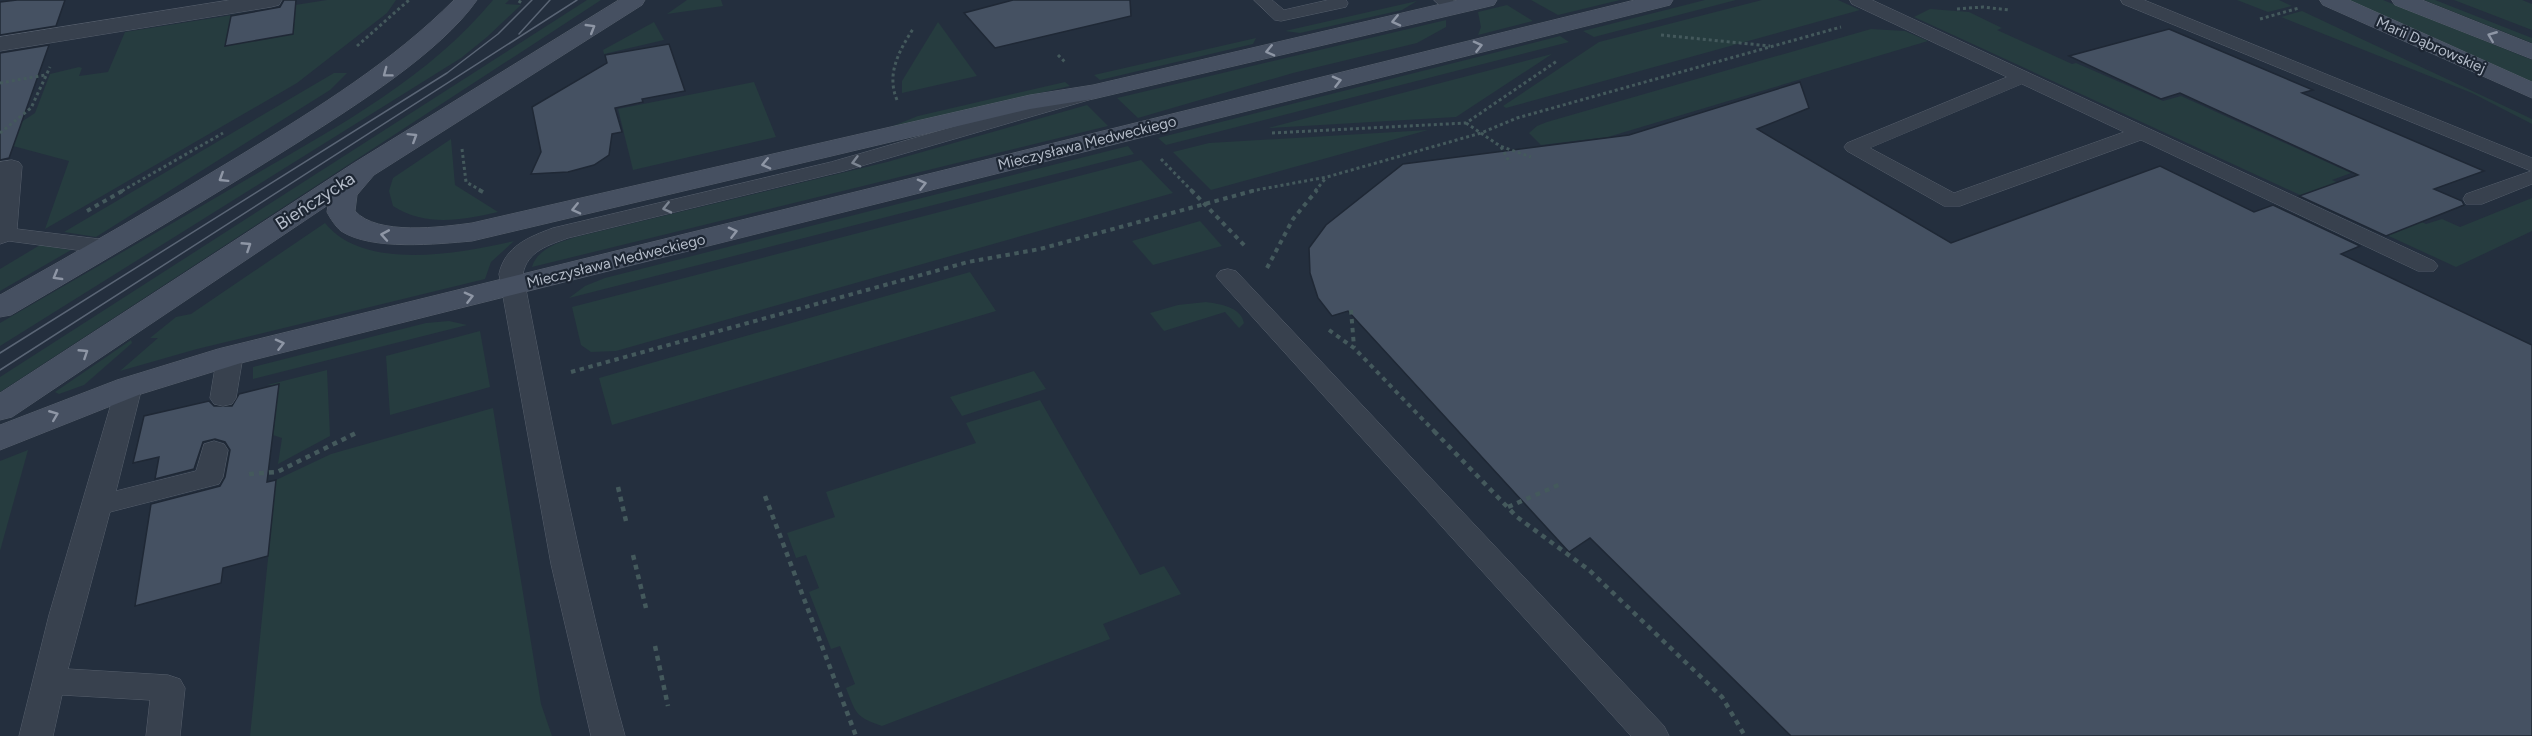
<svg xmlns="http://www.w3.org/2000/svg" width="2532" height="736" font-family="Figtree,sans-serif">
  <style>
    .green { fill: #263c3f }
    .building { fill: #455162; stroke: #1f2835; stroke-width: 1.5 }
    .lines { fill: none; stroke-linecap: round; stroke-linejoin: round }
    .lane-casing { stroke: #565f6c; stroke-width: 1 }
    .street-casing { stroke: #565f6c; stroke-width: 1 }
    .secondary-casing { stroke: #565f6c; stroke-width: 1 }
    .path-far2 { stroke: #44595c; stroke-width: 3; stroke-dasharray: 3 3; stroke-linecap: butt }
    .path-far1 { stroke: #44595c; stroke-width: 4; stroke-dasharray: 4.5 4.5; stroke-linecap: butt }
    .path { stroke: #44595c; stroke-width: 4.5; stroke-dasharray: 5 5; stroke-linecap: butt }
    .lane { fill: #38414e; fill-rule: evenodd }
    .street { fill: #38414e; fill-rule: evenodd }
    .secondary { fill: #465061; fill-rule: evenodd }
    .tram { stroke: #5a6575; stroke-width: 1.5 }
    .oneway { stroke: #8e96a5 }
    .oneway2 { stroke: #7c8592 }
    .labels { text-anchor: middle; stroke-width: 4.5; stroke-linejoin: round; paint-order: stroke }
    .far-street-label { font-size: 15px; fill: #b4bcc9; stroke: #1d2633 }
    .street-label { font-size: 18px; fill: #b4bcc9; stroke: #1d2633 }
  </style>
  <rect width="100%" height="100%" fill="#242f3e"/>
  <g class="green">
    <polygon points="327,0 396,0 387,13 297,83 45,229 69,161 13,146 0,136 35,113 50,74 79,67 82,68 79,76 108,72 125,32"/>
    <path d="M493,0H509L505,4L521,5L487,37L461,58L0,346V323C81,276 163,229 244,181C333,129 427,80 493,0Z"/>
    <polygon points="587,0 601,0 0,392 0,377"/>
    <polygon points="687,0 721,0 723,6 667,14"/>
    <polygon points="1531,0 1620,0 1558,15"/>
    <polygon points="1705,0 1736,0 1594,37 1583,31"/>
    <polygon points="1762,0 1838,0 1860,10 1506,108 1503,106 1599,42"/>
    <polygon points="2237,0 2279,0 2292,6 2268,12"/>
    <polygon points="2348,0 2383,0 2532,60 2532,82"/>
    <polygon points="2424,0 2435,0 2532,38 2532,43"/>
    <polygon points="2454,0 2522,0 2532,4 2532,30"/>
    <polygon points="1417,1 1402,10 1300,33 1285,31"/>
    <polygon points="1507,5 1533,21 1478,35 1481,27 1478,12"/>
    <polygon points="1930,9 1969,12 2002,28 1997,30 2072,64 2076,63 2163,101 2181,96 2351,173 2332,180 2426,224 2442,219 2460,227 2532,198 2532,231 2456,267 1914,17"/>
    <polygon points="2302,11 2532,119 2532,124 2472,93 2281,17"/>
    <polygon points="1446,20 1446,27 1417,43 1293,73 1138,118 1117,98"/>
    <polygon points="654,22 664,40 604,54 603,50"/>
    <polygon points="938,22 977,76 902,93 902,81"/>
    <polygon points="1871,29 1905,31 1928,41 1608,137 1541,145 1529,133 1537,126 1547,122"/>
    <polygon points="1560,36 1569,42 1166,145 1158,138"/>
    <polygon points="1256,38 1253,44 1100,80 1094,75"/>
    <polygon points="1552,54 1456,117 1268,128"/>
    <polygon points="334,73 347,73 330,90 96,237 64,232"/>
    <polygon points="754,82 776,137 633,170 618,109"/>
    <polygon points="1065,82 1070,86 888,128 918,116"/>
    <path d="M1087,105L1108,126L532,267C537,249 559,242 576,237L887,162Z"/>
    <polygon points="1428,130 1211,190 1173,152 1209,143"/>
    <path d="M451,139L455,185L498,212C463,220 425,227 393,206L389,191L393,178Z"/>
    <polygon points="1128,146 1134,154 569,298 585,286 605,278"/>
    <polygon points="1141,160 1173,193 616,351 591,352 581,345 572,307"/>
    <polygon points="1200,221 1222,246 1153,265 1132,241"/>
    <path d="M325,223C364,272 461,253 514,241L491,262L485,279L197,349L120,371L158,338H150L176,317L191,314Z"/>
    <polygon points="40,245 71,250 0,291 0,269"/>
    <polygon points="970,272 996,311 612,425 599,378"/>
    <path d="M1206,302C1220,304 1241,307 1244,323L1239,328L1225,312L1164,331L1150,313L1178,305Z"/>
    <polygon points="449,321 467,325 253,379 253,367 426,323"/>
    <polygon points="480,331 490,387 390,415 386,356"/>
    <polygon points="131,340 132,343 84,385 59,394 55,392"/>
    <polygon points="327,370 330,436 278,464 282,438 273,435 279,385 267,385"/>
    <polygon points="1034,371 1046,389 962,416 950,397"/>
    <path d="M1040,400L1140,575L1164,566L1181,594L1103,624L1110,639L882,726C855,717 856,713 846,688L855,684L840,646L831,649L809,592L819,588L806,555L796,558L787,533L835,517L826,492L976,443L966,423Z"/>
    <polygon points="493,408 541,704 552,736 250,736 276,480 331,454"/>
    <polygon points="28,450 0,551 0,461"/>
  </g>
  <g class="building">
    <polygon points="17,0 65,0 56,26 0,35 0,2"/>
    <polygon points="284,0 296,0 293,34 225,46 231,16 280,7"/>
    <polygon points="1013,0 1130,0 1131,16 995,48 964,13"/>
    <polygon points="2169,29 2313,90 2302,93 2484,171 2434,189 2462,201 2464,205 2386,236 2299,196 2358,175 2180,93 2161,99 2069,56"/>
    <polygon points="669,44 685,91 642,99 643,102 615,108 622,132 612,134 609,155 594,165 568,172 531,174 541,152 532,107 607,63 605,55"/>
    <polygon points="49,45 9,158 0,160 0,53"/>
    <polygon points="1800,82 1809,108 1757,129 1951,243 2160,166 2254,212 2273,205 2360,246 2341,254 2532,345 2532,736 1791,736 1590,538 1569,552 1348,311 1332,316 1318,298 1310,273 1309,248 1326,225 1403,164 1629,135"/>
    <polygon points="279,384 267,482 276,480 268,556 223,568 221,583 135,606 151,504 220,486 225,477 230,450 225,442 215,439 203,442 194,469 155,479 159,457 133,463 144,416 209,401 214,406 232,406 239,394"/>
  </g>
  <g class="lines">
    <g class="lane-casing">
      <g id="lane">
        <polygon points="1254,0 1272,0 1284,10 1328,0 1346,0 1348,3 1346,7 1281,21 1275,20"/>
        <polygon points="1434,0 1453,0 1462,8 1459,12 1447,12"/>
        <path d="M1850,0H1872L2434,261L2438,266L2434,271H2418L2141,140L1960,206H1944L1847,151L1844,147L1847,143L2007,77L1852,4ZM2022,84L2124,132L1954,193L1870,148Z"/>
        <polygon points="2121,0 2144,0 2532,158 2532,184 2482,204 2466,204 2463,199 2466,194 2531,171 2123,4"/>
        <path d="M1085,89L1095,95L1092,99L844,171L568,238C549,245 527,251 523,274C553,429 583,584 625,736H591L551,564L499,274C505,246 529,237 553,228L831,162Z"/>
        <polygon points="12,160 19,162 22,166 17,229 107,240 115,242 118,247 115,252 107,254 9,241 0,244 0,162"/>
        <polygon points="1228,269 1236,271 1664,726 1669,736 1631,736 1220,281 1216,276 1220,271"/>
        <polygon points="230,348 239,351 243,356 236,398 232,404 223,406 214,404 210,398 217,356 221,351"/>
        <polygon points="129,379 138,381 142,387 116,491 196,471 204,444 214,441 224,444 228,450 223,477 219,484 110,512 68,669 168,675 180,679 185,688 180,736 146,736 150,700 62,695 53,736 19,736 49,615 116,387 120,381"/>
      </g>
    </g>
    <g class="street-casing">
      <polygon id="street" points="230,0 282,0 279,5 271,7 0,51 0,37"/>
    </g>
    <g class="secondary-casing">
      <g id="secondary">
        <path d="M454,0H477C440,53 354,106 300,141C205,201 108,258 11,315L0,317V295C82,249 164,202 244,153C319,107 392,62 454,0Z"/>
        <path d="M619,0H645L642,5L374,175L357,195L355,211C377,236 442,227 472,223L1030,95L1093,85L1458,0H1497L1494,5L1486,7L1093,99L1030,109L472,241C437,244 372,251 341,231C336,227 330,218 327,212L328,205L12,417L0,420V393L354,163Z"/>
        <polygon points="1635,0 1673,0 1670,5 241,363 141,394 0,450 0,425 117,380 218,349"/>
        <polygon points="2320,0 2349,0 2532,82 2532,98 2323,5"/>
        <polygon points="2392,0 2422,0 2532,44 2532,59 2395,5"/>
      </g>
    </g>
    <g class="path-far2">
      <polyline points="519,3 521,0"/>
      <polyline points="1957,9 1983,7 2009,10"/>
      <polyline points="2260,19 2299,8"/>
      <polyline points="1661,35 1770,46"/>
      <polyline points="357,46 409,0"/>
      <polyline points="1058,55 1066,63"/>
      <polyline points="0,83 45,75"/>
      <path d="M897,100C886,74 899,51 913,29"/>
      <polyline points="1466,123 1500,146 1531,157"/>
      <polyline points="0,133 31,108 50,67"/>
      <polyline points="1272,133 1466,123 1557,61"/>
      <polyline points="1501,147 1510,163"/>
      <polyline points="462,149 466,182 482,191"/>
      <polyline points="1161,159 1192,191"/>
      <polyline points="122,191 223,133"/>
      <polyline points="1251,191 1327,177 1481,133 1517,118 1841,27"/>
      <polyline points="1315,191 1326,178"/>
    </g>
    <g class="path-far1">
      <polyline points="479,190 485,193"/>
      <polyline points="1191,190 1245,246"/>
      <polyline points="87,211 124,190"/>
      <polyline points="1267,268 1293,219 1317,190"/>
      <polyline points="1351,310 1354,347"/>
      <polyline points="1329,330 1354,348 1435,432"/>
      <polyline points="571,372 968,262 1040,249 1256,190"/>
    </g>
    <g class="path">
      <polyline points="1434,431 1517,517 1589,570 1722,697 1745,736"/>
      <polyline points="249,474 277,472 356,433"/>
      <polyline points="618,487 626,521"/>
      <polyline points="765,496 856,736"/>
      <polyline points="1508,507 1563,483"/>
      <polyline points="633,555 646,608"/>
      <polyline points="655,646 668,706"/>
    </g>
    <use href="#lane" class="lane"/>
    <use href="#street" class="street"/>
    <use href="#secondary" class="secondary"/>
    <g class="tram">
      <polyline points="519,34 550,0"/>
      <polyline points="0,353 447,73 498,34 532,0"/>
      <polyline points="0,370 577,0"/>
    </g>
  </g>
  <defs><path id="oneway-chevron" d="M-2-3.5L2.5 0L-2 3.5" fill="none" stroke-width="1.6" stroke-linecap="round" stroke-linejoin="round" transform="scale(1.5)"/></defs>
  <g class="oneway">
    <use href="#oneway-chevron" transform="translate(1396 21) rotate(167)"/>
    <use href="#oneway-chevron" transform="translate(591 28) rotate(-31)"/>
    <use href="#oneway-chevron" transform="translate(2492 36) rotate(-158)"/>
    <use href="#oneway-chevron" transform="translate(1478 46) rotate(-14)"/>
    <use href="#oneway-chevron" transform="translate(1270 51) rotate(167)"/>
    <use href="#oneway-chevron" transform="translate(387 73) rotate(143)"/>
    <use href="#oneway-chevron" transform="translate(1337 81) rotate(-14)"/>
    <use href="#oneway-chevron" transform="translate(413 137) rotate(-32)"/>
    <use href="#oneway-chevron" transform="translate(766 164) rotate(167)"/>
    <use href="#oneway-chevron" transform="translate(223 178) rotate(148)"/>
    <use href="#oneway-chevron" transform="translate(922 184) rotate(-14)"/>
    <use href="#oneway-chevron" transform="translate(576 209) rotate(167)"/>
    <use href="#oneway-chevron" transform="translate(733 232) rotate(-14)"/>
    <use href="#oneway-chevron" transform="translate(385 235) rotate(-170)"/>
    <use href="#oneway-chevron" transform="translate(247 246) rotate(-33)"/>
    <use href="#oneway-chevron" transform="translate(57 276) rotate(150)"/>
    <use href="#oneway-chevron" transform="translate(469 297) rotate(-14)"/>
    <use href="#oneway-chevron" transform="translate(280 344) rotate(-14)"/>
    <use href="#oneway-chevron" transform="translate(84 353) rotate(-33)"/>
    <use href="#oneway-chevron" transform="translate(54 415) rotate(-22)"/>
  </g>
  <g class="oneway2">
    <use href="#oneway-chevron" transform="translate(856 162) rotate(165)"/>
    <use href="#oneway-chevron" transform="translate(667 208) rotate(167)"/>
  </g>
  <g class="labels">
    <g class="far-street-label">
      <text transform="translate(2431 45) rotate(24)" y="5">Marii Dąbrowskiej</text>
      <text transform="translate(1087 143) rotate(-14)" y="5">Mieczysława Medweckiego</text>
      <text transform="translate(616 261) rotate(-14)" y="5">Mieczysława Medweckiego</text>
    </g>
    <g class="street-label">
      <text transform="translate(315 201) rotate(-33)" y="6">Bieńczycka</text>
    </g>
  </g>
</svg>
